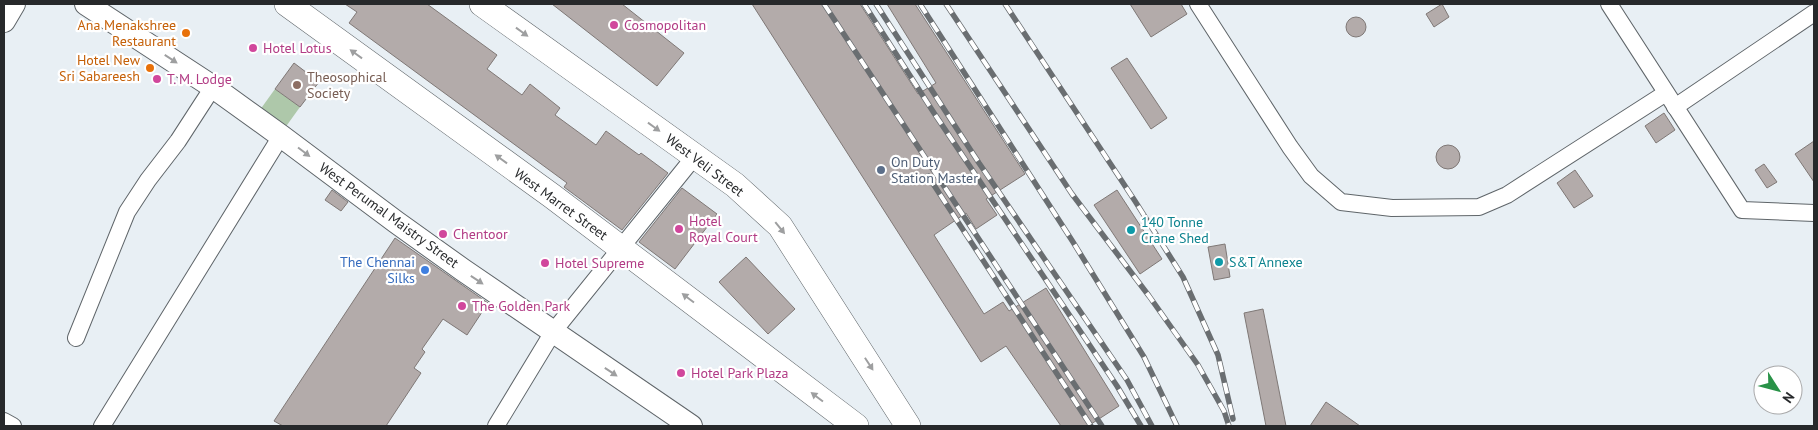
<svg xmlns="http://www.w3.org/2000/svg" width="1818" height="430" font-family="'PT Sans',sans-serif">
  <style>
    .green { fill: #aec8aa }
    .building { fill: #b3abaa; stroke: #7f7876 }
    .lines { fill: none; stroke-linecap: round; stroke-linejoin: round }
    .street-casing { stroke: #5f6569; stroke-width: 18 }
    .secondary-casing { stroke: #5f6569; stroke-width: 24 }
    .primary-casing { stroke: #5f6569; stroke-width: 26 }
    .street { stroke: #fff; stroke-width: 16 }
    .secondary { stroke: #fff; stroke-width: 22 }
    .primary { stroke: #fff; stroke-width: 25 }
    .rail-casing { stroke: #6a6e71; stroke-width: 5.5 }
    .rail { stroke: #fff; stroke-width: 4; stroke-dasharray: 11; stroke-linecap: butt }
    .oneway { fill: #9e9fa0 }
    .hotel-dot { fill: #d1479c; stroke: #fff; stroke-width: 2 }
    .food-dot { fill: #e8710a; stroke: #fff; stroke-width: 2 }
    .education-dot { fill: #8d6e63; stroke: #fff; stroke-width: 2 }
    .service-dot { fill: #5c6f8a; stroke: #fff; stroke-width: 2 }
    .culture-dot { fill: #0f9aa8; stroke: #fff; stroke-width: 2 }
    .shop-dot { fill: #3f7fe0; stroke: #fff; stroke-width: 2 }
    .labels { text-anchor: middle; stroke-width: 4.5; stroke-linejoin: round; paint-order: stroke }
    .food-label { font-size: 14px; fill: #c56008; stroke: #fff; text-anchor: end }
    .hotel-label { font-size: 14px; fill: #b23c85; stroke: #fff; text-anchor: start }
    .education-label { font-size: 14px; fill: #785e54; stroke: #fff; text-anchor: start }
    .service-label { font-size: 14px; fill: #4e5e75; stroke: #fff; text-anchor: start }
    .street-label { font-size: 14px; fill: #27292b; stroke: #fff }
    .culture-label { font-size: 14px; fill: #0d838f; stroke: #fff; text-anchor: start }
    .shop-label { font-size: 14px; fill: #366cbe; stroke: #fff; text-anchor: end }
  </style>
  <rect width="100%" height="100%" fill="#e8eff4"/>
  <polygon class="green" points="275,89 300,107 282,132 257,114"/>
  <g class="building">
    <polygon points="345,4 427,4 497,55 487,69 522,95 530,84 560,108 555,115 596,145 606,131 639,155 641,153 668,173 622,230 564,187 567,183 349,23 357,12"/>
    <polygon points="552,4 622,4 684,53 657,86"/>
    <polygon points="752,4 860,4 918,94 936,83 887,4 915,4 1025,174 986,199 997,215 976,229 966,213 934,235 984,314 1003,302 1009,311 1046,288 1119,406 1088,426 1061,426 1006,346 981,362"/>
    <polygon points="1130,4 1181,4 1187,14 1151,37"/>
    <polygon points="1442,4 1449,17 1434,27 1426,14"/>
    <circle cx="1356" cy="27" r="10"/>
    <polygon points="1127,58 1167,118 1151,129 1111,68"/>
    <polygon points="294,63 319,82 300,107 275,89"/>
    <polygon points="1664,113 1675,130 1656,143 1645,126"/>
    <polygon points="1814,141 1814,182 1795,154"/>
    <circle cx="1448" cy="157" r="12"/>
    <polygon points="1764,164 1777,182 1767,188 1755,170"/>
    <polygon points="1575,170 1593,196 1574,208 1557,183"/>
    <polygon points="682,188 717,214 675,269 639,242"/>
    <polygon points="332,190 348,202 341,211 325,200"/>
    <polygon points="1117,190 1162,259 1140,274 1094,205"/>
    <polygon points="395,238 488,303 467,335 443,319 422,349 425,352 414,368 421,373 386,426 283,426 274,421"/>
    <polygon points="1225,244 1230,277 1214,280 1208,247"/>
    <polygon points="746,257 795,309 768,334 719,282"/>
    <polygon points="1263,309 1286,426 1266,426 1244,313"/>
    <polygon points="1326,402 1360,426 1310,426"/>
  </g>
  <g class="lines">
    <g class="street-casing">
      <g id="street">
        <polyline points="1198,4 1290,147 1311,176 1341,202 1392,208 1479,207 1507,195 1666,93"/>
        <polyline points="1609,4 1742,210 1814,213"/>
        <polyline points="1675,107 1814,13"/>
        <polyline points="76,338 127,212 148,180 178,141 213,87"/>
        <polyline points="4,421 13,426"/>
        <polyline points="102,426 281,136"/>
        <polyline points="496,426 553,332 695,156"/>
      </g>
    </g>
    <g class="secondary-casing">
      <g id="secondary">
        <polyline points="86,4 213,87 281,136 396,222 463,270 691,426"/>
        <polyline points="4,21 14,4"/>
      </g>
    </g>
    <g class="primary-casing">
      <g id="primary">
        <polyline points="287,4 552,196 856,426"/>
        <polyline points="482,4 735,185 780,226 908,426"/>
      </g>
    </g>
    <use href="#street" class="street"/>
    <use href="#secondary" class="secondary"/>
    <use href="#primary" class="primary"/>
    <g class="rail-casing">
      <g id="rail">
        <polyline points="824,4 1102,426"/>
        <polyline points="864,4 934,113 1117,386 1141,426"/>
        <polyline points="876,4 979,163 1127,380 1152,426"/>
        <polyline points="920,4 1073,242 1144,357 1177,426"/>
        <polyline points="946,4 1072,194 1149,296 1198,365 1224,411 1229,426"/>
        <polyline points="1005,4 1135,201 1183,277 1218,355 1233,419"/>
        <polyline points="928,176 1091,426"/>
      </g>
    </g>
    <use href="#rail" class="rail"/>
  </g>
  <defs><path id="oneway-solid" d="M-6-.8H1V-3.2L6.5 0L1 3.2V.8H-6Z" transform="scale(1.25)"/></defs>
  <g class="oneway">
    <use href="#oneway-solid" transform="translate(522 32) rotate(36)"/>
    <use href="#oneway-solid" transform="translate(356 54) rotate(-144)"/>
    <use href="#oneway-solid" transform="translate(171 59) rotate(33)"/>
    <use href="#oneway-solid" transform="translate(654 127) rotate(36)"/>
    <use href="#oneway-solid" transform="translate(304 152) rotate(37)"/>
    <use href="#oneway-solid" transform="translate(501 159) rotate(-144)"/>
    <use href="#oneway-solid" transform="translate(780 228) rotate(51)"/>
    <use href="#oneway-solid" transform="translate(477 280) rotate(34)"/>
    <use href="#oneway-solid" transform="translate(688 298) rotate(-143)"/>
    <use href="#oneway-solid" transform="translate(869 364) rotate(57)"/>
    <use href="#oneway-solid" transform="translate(611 372) rotate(34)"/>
    <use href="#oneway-solid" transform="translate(817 397) rotate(-143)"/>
  </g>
  <g class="hotel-dot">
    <circle cx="614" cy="25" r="5"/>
    <circle cx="253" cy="48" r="5"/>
    <circle cx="157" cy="79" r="5"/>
    <circle cx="679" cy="229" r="5"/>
    <circle cx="443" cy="234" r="5"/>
    <circle cx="545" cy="263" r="5"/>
    <circle cx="462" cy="306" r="5"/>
    <circle cx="681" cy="373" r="5"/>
  </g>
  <g class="food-dot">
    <circle cx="186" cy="33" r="5"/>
    <circle cx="150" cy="68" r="5"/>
  </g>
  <circle class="education-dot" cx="297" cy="85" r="5"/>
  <circle class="service-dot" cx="881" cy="170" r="5"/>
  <g class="culture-dot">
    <circle cx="1131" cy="230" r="5"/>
    <circle cx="1219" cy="262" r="5"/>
  </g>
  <circle class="shop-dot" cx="425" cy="270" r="5"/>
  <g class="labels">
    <g class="food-label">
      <text x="176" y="30">Ana Menakshree<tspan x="176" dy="16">Restaurant</tspan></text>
      <text x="140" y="65">Hotel New<tspan x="140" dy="16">Sri Sabareesh</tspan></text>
    </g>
    <g class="hotel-label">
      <text x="624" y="30">Cosmopolitan</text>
      <text x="263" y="53">Hotel Lotus</text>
      <text x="167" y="84">T. M. Lodge</text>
      <text x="689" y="226">Hotel<tspan x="689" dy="16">Royal Court</tspan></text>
      <text x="453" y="239">Chentoor</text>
      <text x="555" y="268">Hotel Supreme</text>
      <text x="472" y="311">The Golden Park</text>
      <text x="691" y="378">Hotel Park Plaza</text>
    </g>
    <g class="education-label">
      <text x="307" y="82">Theosophical<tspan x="307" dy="16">Society</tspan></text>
    </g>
    <g class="service-label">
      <text x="891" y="167">On Duty<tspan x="891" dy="16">Station Master</tspan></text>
    </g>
    <g class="street-label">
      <text transform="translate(705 165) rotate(37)" y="5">West Veli Street</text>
      <text transform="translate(561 204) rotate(36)" y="5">West Marret Street</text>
      <text transform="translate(389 215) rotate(36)" y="5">West Perumal Maistry Street</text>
    </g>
    <g class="culture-label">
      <text x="1141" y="227">140 Tonne<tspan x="1141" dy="16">Crane Shed</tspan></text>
      <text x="1229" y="267">S&amp;T Annexe</text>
    </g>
    <g class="shop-label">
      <text x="415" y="267">The Chennai<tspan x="415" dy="16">Silks</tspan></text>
    </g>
  </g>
  <rect width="1818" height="430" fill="none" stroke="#27292b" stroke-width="10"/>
  <g transform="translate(1778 390) rotate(126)"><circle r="24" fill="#ffffff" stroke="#a9a9aa"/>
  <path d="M0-4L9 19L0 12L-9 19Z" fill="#299248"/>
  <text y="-8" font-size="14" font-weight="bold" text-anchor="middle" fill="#27292b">N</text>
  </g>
</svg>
